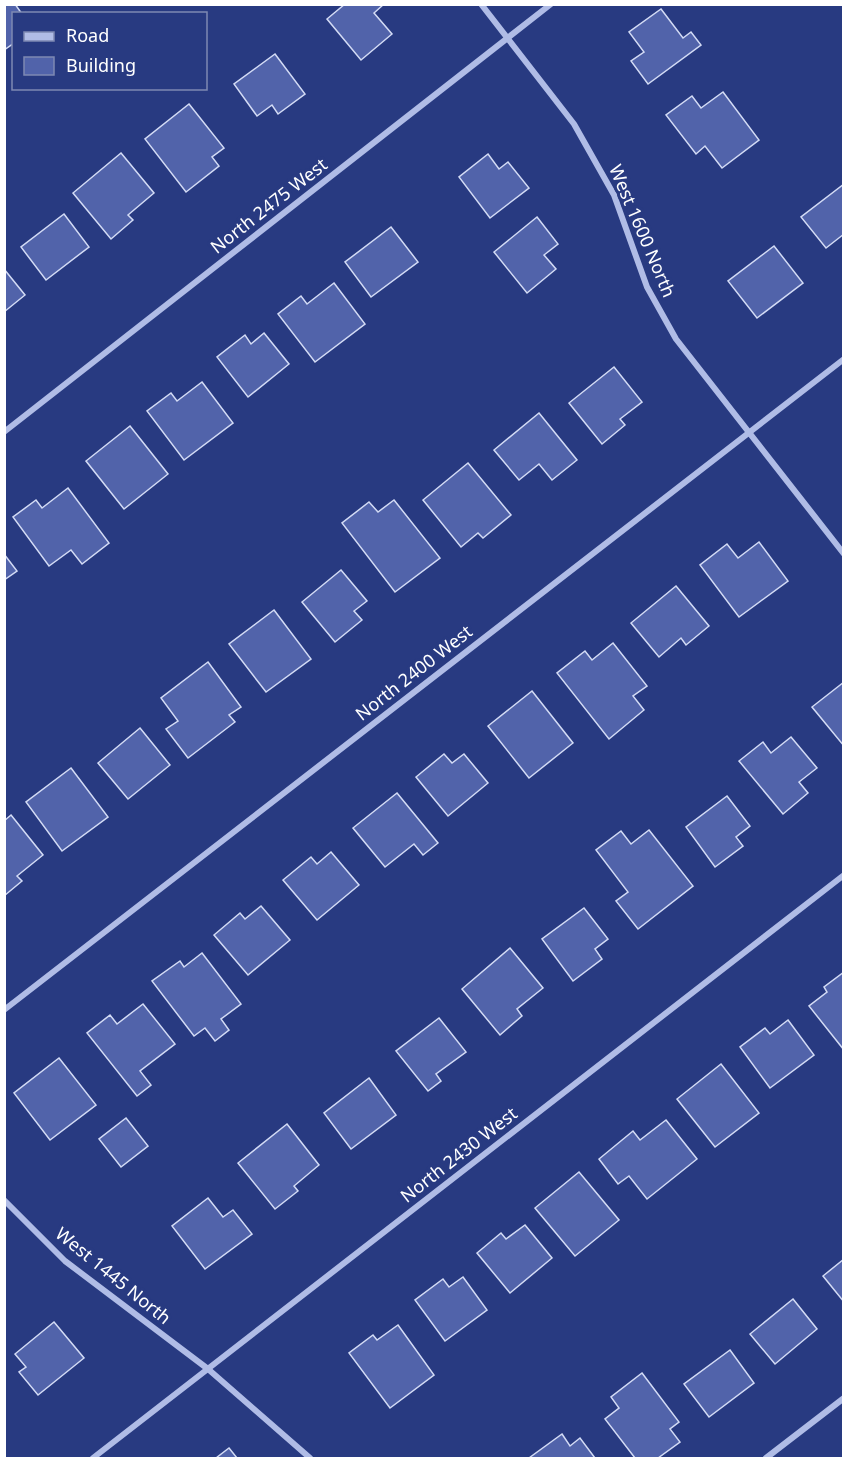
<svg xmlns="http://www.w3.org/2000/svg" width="848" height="1463" font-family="'Noto Sans',sans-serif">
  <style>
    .building { fill: #5163aa; stroke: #d3dbf5; stroke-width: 1.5 }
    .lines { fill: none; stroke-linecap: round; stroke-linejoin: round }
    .minor { stroke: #b0bce6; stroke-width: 6 }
    .labels { text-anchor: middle; stroke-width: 6; stroke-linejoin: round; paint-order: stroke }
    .street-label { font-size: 18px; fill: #fff; stroke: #283a81 }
  </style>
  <rect width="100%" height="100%" fill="#283a81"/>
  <g class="building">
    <polygon points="4,4 15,4 22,14 14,14 14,43 4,50"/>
    <polygon points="345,4 384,4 374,13 392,34 361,60 327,19"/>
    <polygon points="661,9 683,38 691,32 701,45 648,84 631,61 644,52 629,32"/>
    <polygon points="275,54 305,94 278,114 272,105 257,116 234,84"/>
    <polygon points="723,92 759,140 722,168 705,146 696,154 666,115 692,96 701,108"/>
    <polygon points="189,104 224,148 212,157 219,166 186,192 145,139"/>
    <polygon points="121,153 154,193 128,215 133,220 111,239 73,193"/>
    <polygon points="488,154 499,169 508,162 529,188 490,218 459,177"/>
    <polygon points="844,184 844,234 826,248 801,217"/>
    <polygon points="64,214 89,247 46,280 21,247"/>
    <polygon points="537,217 558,244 544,255 556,269 527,293 494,252"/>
    <polygon points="391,227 418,262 371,297 345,262"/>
    <polygon points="774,246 803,283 757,318 728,281"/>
    <polygon points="4,269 25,295 4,312"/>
    <polygon points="334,283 365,324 315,362 278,314 301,296 307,304"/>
    <polygon points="264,333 289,364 248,397 217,357 245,335 251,344"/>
    <polygon points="614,367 642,402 620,419 625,425 602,444 569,403"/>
    <polygon points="202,382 233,423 184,460 147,411 171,393 177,401"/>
    <polygon points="539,413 577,460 552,480 539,464 519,480 494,450"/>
    <polygon points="130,426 168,474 124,509 86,461"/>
    <polygon points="468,463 511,515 483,538 478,533 461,547 423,500"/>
    <polygon points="68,488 109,543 82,564 71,550 49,566 13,517 36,500 42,508"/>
    <polygon points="394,500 440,558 395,592 342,523 369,502 378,512"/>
    <polygon points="759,542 788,581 739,617 700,565 727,544 738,558"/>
    <polygon points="4,554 17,571 4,580"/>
    <polygon points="341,570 367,601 354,611 362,620 335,642 302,602"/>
    <polygon points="676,586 709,626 686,645 681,638 659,657 631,623"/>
    <polygon points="274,610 311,659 266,692 229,644"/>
    <polygon points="613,643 647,686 633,696 644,710 609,739 557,673 585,651 592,660"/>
    <polygon points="208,662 241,707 229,715 235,722 188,758 166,729 178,721 161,698"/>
    <polygon points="844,682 844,746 812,707"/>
    <polygon points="532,691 573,743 529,778 488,726"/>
    <polygon points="140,728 170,765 128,799 98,763"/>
    <polygon points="791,737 817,768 799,782 808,793 783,814 739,761 763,742 771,753"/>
    <polygon points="444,754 452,763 464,754 488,783 448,816 416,777"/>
    <polygon points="71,768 108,817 62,851 26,802"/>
    <polygon points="397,793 438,843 423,855 414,844 385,867 353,828"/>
    <polygon points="727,796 750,826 736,837 743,846 715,867 686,827"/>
    <polygon points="11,815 43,855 17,876 22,881 4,896 4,821"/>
    <polygon points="649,830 693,886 638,929 616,901 628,892 596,850 621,831 631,844"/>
    <polygon points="331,852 359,885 317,920 283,880 311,857 317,864"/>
    <polygon points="261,906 290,940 248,975 214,935 240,913 245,919"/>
    <polygon points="584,908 608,939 595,949 602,959 573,981 542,939"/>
    <polygon points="510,948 543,988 517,1009 522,1016 500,1035 462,989"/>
    <polygon points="202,953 241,1004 221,1019 229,1030 215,1041 205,1028 194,1036 152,981 180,961 184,967"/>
    <polygon points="844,972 844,1050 809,1006 827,992 824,987"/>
    <polygon points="143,1004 175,1044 140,1071 151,1085 137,1096 87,1033 110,1015 117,1024"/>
    <polygon points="439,1018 466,1052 436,1074 441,1081 428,1091 396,1051"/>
    <polygon points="788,1020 814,1055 770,1088 740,1047 765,1028 770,1034"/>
    <polygon points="59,1058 96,1105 50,1140 14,1093"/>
    <polygon points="721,1064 759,1113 715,1147 677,1099"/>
    <polygon points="369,1078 396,1115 351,1149 324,1113"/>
    <polygon points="126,1118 148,1146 121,1167 99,1139"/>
    <polygon points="666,1120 697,1159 647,1199 629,1176 618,1184 599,1159 633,1131 640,1140"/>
    <polygon points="287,1124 319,1165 294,1186 298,1191 275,1209 238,1163"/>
    <polygon points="579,1172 619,1220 575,1256 535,1208"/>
    <polygon points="208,1198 223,1217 233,1210 252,1234 205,1269 172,1226"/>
    <polygon points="525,1225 552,1258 510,1293 477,1253 501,1233 506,1239"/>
    <polygon points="844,1259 844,1302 823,1276"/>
    <polygon points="463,1277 487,1310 445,1341 415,1300 443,1279 449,1287"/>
    <polygon points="793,1299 817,1329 775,1364 750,1334"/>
    <polygon points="54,1322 84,1358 38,1395 19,1372 26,1367 15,1354"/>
    <polygon points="398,1325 434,1375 390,1408 349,1353 373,1335 377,1340"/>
    <polygon points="730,1350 754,1383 709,1417 684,1384"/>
    <polygon points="642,1373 679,1422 670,1429 680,1442 658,1458 635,1458 605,1419 619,1408 611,1397"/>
    <polygon points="562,1434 570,1446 580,1438 595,1458 529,1458"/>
    <polygon points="229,1448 237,1458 216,1458"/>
  </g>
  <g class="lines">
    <g class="minor">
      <polyline points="481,4 574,124 614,195 647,287 676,339 844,554"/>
      <polyline points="4,432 551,4"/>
      <polyline points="4,1010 844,359"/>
      <polyline points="4,1200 65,1261 208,1369 310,1458"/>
      <polyline points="93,1458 844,875"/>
      <polyline points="766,1458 844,1398"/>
    </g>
  </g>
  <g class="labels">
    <g class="street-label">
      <text transform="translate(269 206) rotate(-38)" y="6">North 2475 West</text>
      <text transform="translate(642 231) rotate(67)" y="6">West 1600 North</text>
      <text transform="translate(414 673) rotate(-38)" y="6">North 2400 West</text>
      <text transform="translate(459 1155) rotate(-38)" y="6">North 2430 West</text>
      <text transform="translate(113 1276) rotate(39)" y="6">West 1445 North</text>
    </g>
  </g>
  <rect width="848" height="1463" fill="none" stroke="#ffffff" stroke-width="12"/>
  <rect x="12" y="12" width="195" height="78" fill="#283a81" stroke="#7e89b3" stroke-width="1.5"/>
  <rect x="24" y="32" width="30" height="9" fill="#b0bce6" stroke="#7e89b3" stroke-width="1.5"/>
  <text x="66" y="42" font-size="18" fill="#ffffff">Road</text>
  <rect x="24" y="57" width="30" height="18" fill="#5163aa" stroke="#7e89b3" stroke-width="1.5"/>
  <text x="66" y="72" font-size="18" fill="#ffffff">Building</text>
</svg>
